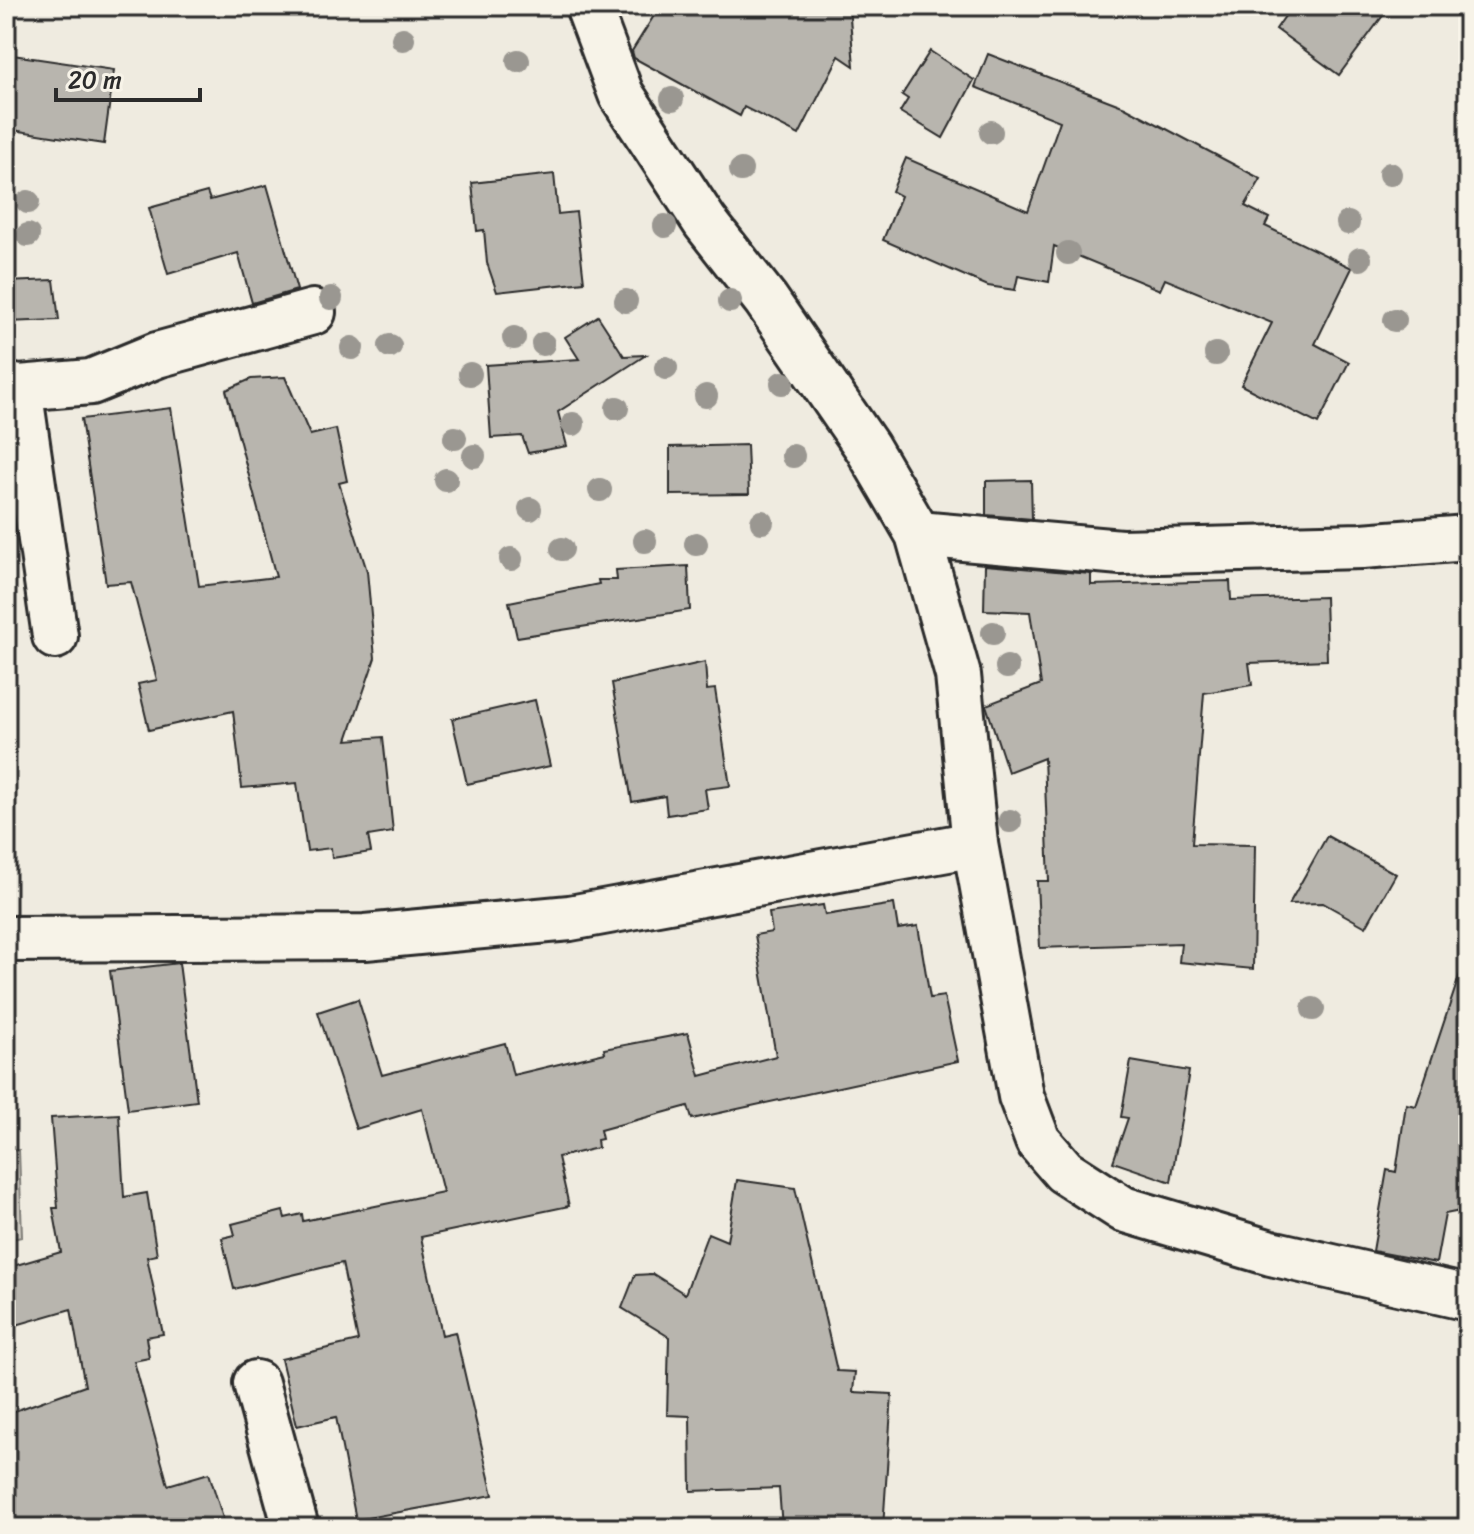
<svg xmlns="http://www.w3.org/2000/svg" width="1474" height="1534" font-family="Sriracha,sans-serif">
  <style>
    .green { fill: #cfcbc2; stroke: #7d7b76; stroke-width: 2 }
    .building { fill: #b8b5ae; stroke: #2b2b2b; stroke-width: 2 }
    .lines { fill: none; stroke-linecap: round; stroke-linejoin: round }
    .minor-casing { stroke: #2b2b2b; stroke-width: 50 }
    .minor { stroke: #f7f3e8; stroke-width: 44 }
    .tree { fill: #9a9791 }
  </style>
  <rect width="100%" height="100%" fill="#efebe0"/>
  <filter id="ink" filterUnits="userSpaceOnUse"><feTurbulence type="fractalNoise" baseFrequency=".0125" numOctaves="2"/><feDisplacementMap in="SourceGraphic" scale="16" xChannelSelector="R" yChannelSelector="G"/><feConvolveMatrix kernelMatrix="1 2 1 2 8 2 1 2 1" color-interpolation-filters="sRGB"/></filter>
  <g filter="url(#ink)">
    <polygon class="green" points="19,1150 22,1237 6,1240 6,1151"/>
    <g class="building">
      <polygon points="660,6 849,6 854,66 839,56 799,135 744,107 740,116 634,58 632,51"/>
      <polygon points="1292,6 1390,6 1339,75 1276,29"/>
      <polygon points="930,51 974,80 943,138 900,112 908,99 902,95"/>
      <polygon points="6,54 114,70 104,144 6,129"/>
      <polygon points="988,54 1125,107 1261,179 1245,206 1269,218 1265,226 1352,268 1315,344 1349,362 1318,424 1241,385 1272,323 1165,279 1160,290 1054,246 1049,282 1018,276 1015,290 988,286 883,240 901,196 892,191 906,158 1028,211 1060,121 975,87"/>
      <polygon points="554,174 558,214 576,212 584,282 497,292 487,263 484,230 477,231 472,183"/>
      <polygon points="267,185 297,290 252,303 238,253 168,274 149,208 207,192 210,200"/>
      <polygon points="54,280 59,320 6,322 6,282"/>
      <polygon points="598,316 624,356 646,355 558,412 567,446 528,453 522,436 491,438 486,365 579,359 565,337"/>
      <polygon points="285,377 310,435 336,429 347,481 339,483 367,571 375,658 347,740 383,737 393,832 368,836 371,852 332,858 331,848 307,851 297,783 242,788 233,711 149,730 138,684 157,680 131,582 106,584 81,419 171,408 199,586 276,577 226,390 251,379"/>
      <polygon points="747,445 749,494 670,495 670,447"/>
      <polygon points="1031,480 1032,519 986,515 986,481"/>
      <polygon points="985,565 1091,574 1091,585 1230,581 1231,600 1325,597 1327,660 1249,663 1252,685 1204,693 1192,844 1255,845 1253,969 1179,962 1181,943 1040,948 1037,881 1049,881 1044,758 1008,772 986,705 1041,684 1030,612 984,610"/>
      <polygon points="688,566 690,610 517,637 509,602 599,584 598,580 617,580 616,570"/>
      <polygon points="705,662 707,690 715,689 730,786 705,789 708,809 667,815 665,796 632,802 612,683"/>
      <polygon points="535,700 550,766 467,784 452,719"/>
      <polygon points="1327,836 1396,874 1366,927 1323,903 1289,904"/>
      <polygon points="894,904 898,929 918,926 930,998 944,996 958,1061 692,1119 688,1106 600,1130 602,1139 597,1140 598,1148 558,1157 569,1206 421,1237 442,1335 455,1332 493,1495 356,1520 336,1417 297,1426 281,1359 358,1341 342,1263 234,1289 222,1238 235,1235 232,1224 283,1211 285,1218 302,1214 303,1221 443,1192 422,1109 356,1129 318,1012 358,999 382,1075 505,1043 513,1075 605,1053 604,1049 688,1033 700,1076 776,1056 755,935 772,932 769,913 823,905 825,915"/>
      <polygon points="179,963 197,1101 128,1110 110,971"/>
      <polygon points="1461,971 1468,972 1468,1200 1460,1211 1445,1214 1436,1263 1373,1251 1387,1170 1396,1172 1406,1104 1416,1106"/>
      <polygon points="1131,1061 1189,1071 1171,1182 1113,1162 1128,1118 1121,1117"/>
      <polygon points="119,1114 124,1197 147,1193 157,1255 147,1257 163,1334 146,1337 149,1358 134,1361 168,1485 209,1473 226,1528 6,1528 6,1414 85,1386 71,1309 6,1328 6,1268 61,1252 53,1208 58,1208 51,1118"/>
      <polygon points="737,1180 795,1188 837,1371 855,1372 853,1392 892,1394 883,1528 782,1528 779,1488 691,1491 690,1416 667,1415 669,1337 622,1308 635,1275 653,1274 685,1294 708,1233 727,1241"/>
    </g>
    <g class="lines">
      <g class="minor-casing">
        <g id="minor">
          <polyline points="588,6 621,94 705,222 766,300 867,447 918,534 958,675 975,844 1021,1096 1038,1141 1064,1171 1123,1209 1271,1253 1468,1298"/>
          <polyline points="6,385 19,388 91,382 157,355 313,312"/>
          <polyline points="19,388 55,636"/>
          <polyline points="918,534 1121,552 1362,546 1468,538"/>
          <polyline points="6,939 365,937 570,918 975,844"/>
          <polyline points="256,1383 296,1528"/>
        </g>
      </g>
      <use href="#minor" class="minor"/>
    </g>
    <g class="tree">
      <circle cx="403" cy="39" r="12"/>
      <circle cx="518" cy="61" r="12"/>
      <circle cx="672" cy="99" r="12"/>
      <circle cx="991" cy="132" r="12"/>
      <circle cx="741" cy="170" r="12"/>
      <circle cx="1390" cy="174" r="12"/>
      <circle cx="28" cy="202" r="12"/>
      <circle cx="1348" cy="223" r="12"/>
      <circle cx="665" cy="226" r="12"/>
      <circle cx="28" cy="235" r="12"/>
      <circle cx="1068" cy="253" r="12"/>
      <circle cx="1360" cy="259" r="12"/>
      <circle cx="331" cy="298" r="12"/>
      <circle cx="626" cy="301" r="12"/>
      <circle cx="730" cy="301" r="12"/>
      <circle cx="1395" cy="320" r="12"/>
      <circle cx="514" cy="338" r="12"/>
      <circle cx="543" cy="344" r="12"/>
      <circle cx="390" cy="346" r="12"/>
      <circle cx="352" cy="348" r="12"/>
      <circle cx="1216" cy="354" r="12"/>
      <circle cx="666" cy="368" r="12"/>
      <circle cx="470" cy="374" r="12"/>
      <circle cx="782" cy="383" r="12"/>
      <circle cx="706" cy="396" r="12"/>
      <circle cx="617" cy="408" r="12"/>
      <circle cx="573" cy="424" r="12"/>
      <circle cx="455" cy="438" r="12"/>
      <circle cx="474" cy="456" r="12"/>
      <circle cx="793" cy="456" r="12"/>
      <circle cx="446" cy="480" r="12"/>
      <circle cx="600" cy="490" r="12"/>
      <circle cx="530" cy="509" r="12"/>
      <circle cx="762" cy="522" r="12"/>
      <circle cx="645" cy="541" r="12"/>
      <circle cx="696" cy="544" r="12"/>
      <circle cx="562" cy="549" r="12"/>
      <circle cx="511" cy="559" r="12"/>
      <circle cx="993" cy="633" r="12"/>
      <circle cx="1007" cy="667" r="12"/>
      <circle cx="1010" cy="821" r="12"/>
      <circle cx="1313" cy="1009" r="12"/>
    </g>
  </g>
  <rect width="1474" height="1534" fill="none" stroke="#f7f3e8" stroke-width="32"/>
  <rect x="16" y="16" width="1442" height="1502" fill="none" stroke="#2b2b2b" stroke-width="3" filter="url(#ink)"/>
  <path d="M56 88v12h144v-12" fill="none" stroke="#2b2b2b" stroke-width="4"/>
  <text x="68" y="88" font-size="24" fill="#2b2b2b" stroke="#f7f3e8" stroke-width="6" paint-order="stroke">20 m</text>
</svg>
